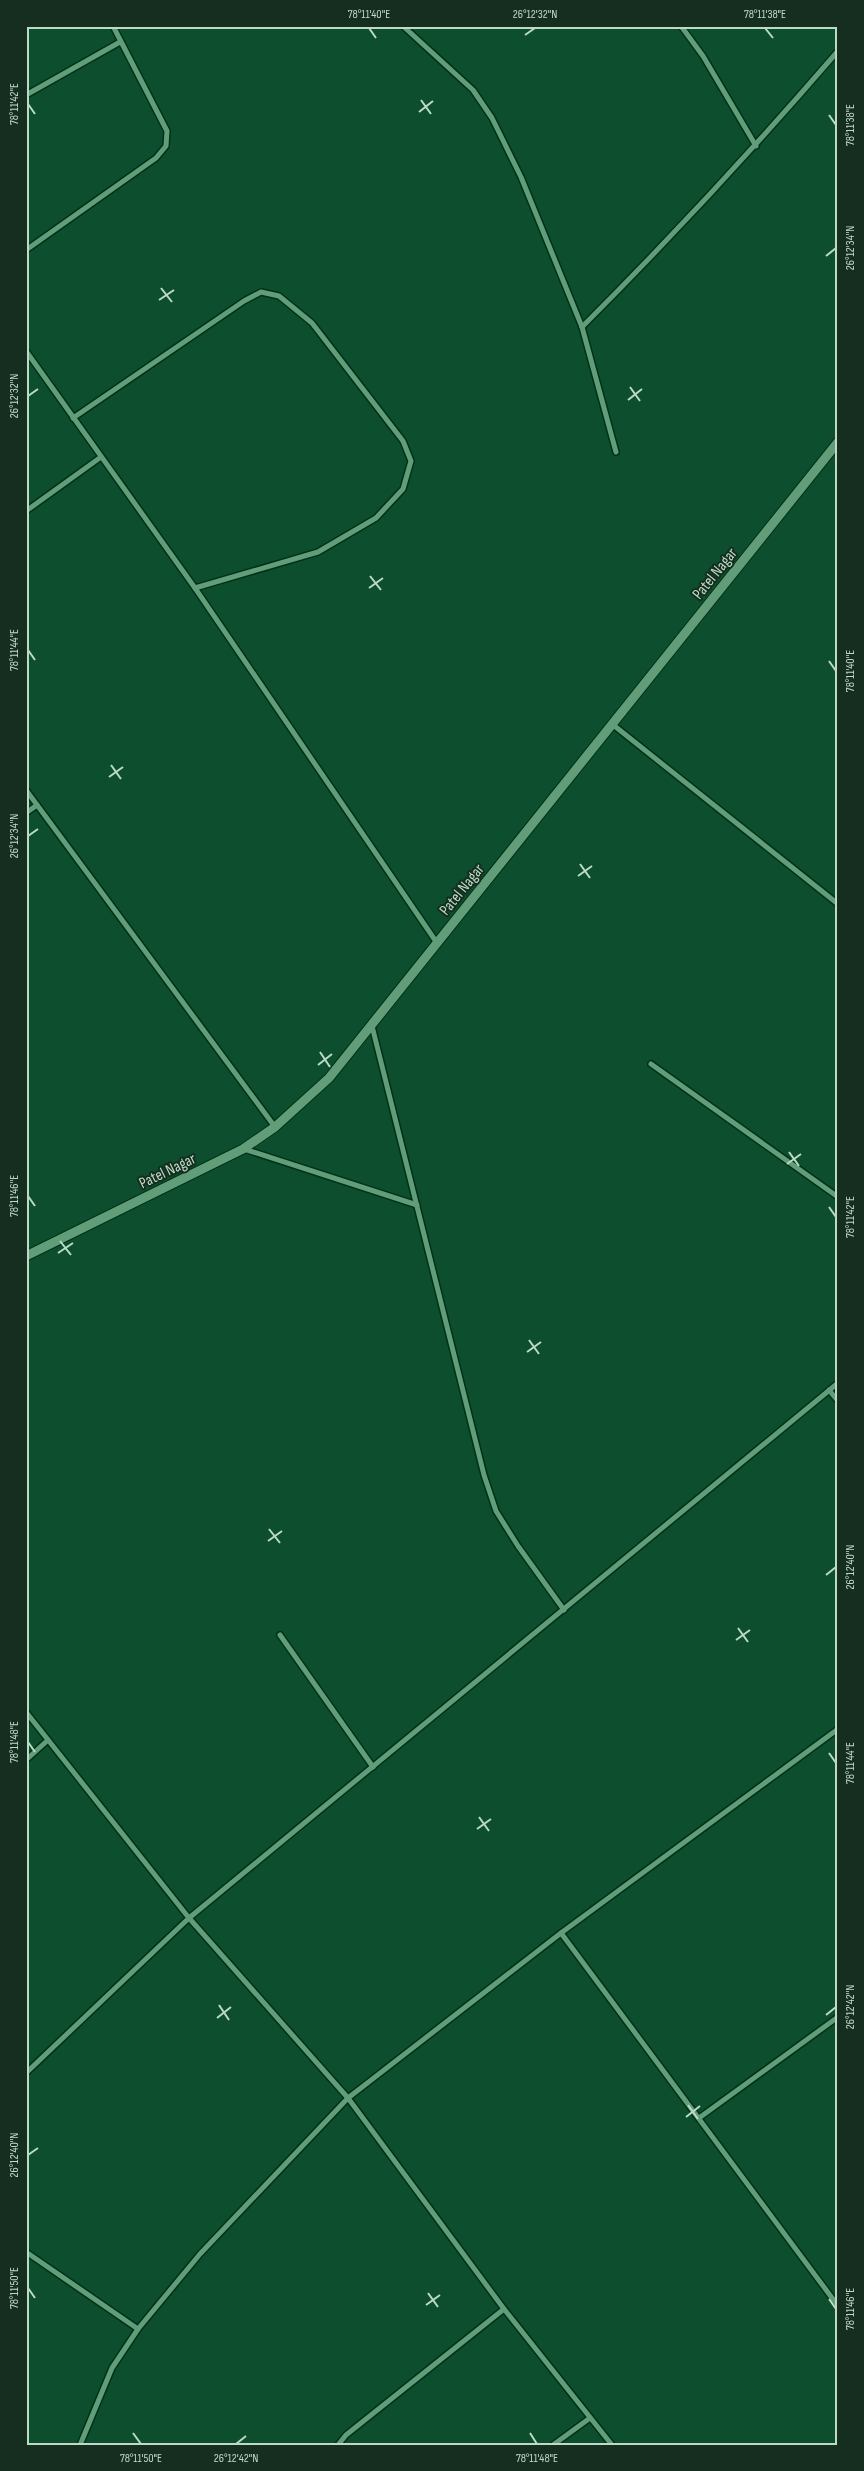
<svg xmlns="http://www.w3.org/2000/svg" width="864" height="2471" font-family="'Sofia Sans Condensed',sans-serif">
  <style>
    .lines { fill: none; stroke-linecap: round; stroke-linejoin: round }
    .minor-casing { stroke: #003119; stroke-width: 8 }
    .tertiary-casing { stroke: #003119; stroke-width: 11 }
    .minor { stroke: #619d78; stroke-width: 5 }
    .tertiary { stroke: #619d78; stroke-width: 9 }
    .ticks { fill: none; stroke: #bcdac6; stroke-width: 2 }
    .labels { text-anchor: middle; stroke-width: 4; stroke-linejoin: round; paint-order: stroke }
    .street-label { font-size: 16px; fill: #bcdac6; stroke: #152e1f }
    .neatline { fill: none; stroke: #bcdac6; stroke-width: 2 }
    .ticks-label { font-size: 12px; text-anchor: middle; fill: #bcdac6 }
  </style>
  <rect width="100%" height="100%" fill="#0d4e2e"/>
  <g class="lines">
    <g class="minor-casing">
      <g id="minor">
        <polyline points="403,26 473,90 492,118 521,177 582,327 616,452"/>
        <polyline points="681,26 703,56 756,146"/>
        <polyline points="26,95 120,42"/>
        <polyline points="26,250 156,158 166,146 167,131 113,26"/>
        <path d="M582,327C671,238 756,146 838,51"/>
        <polyline points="26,351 195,588 437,943"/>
        <polyline points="73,418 244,301 261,292 279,296 312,323 403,441 411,461 403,489 376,518 318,552 195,588"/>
        <polyline points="26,511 101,457"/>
        <polyline points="612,724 838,904"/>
        <polyline points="26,790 275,1127"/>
        <polyline points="26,813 37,805"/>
        <polyline points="372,1026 484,1475 496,1511 518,1546 564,1610"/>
        <polyline points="651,1064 838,1197"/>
        <polyline points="244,1149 417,1205"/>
        <polyline points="829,1390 838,1401"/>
        <polyline points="280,1635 373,1767"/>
        <polyline points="26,1712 189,1918 348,2098 504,2309 612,2445"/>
        <polyline points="26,1760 48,1740"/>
        <polyline points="561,1933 838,2306"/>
        <polyline points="26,2073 189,1918 838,1383"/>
        <polyline points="699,2118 838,2017"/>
        <polyline points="26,2252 138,2329"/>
        <polyline points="80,2445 112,2368 138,2329 200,2254 348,2098 561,1933 838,1729"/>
        <polyline points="338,2445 346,2435 504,2309"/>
        <polyline points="553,2445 590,2418"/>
      </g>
    </g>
    <g class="tertiary-casing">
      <polyline id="tertiary" points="26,1256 243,1149 275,1127 329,1078 838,442"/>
    </g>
    <use href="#minor" class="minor"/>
    <use href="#tertiary" class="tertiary"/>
  </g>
  <path class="ticks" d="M369,28L376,38M765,28L773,38M525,35L535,28M421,100L431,114M28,104L35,114M419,112L433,101M829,115L836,125M826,256L836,248M161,288L172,302M159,300L174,290M630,387L640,401M28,396L38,389M628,400L642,389M370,576L381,590M369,588L383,578M28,650L35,660M829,661L836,671M111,765L121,779M109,777L123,767M28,836L38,829M580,864L590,878M578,876L592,866M320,1052L330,1067M318,1065L332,1054M789,1152L799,1166M787,1164L801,1154M28,1196L35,1206M829,1207L836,1217M60,1241L71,1255M58,1253L73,1243M529,1340L539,1354M527,1352L541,1342M269,1529L280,1543M268,1541L282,1531M826,1575L836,1567M738,1628L748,1642M736,1640L750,1630M28,1742L35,1752M829,1753L836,1763M479,1817L489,1831M477,1829L491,1819M219,2005L229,2020M826,2015L836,2007M217,2018L231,2007M688,2105L698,2119M686,2117L700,2106M28,2155L38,2148M28,2288L35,2298M428,2293L438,2307M829,2299L836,2309M426,2305L440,2295M133,2433L141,2444M530,2433L537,2444M236,2444L246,2436"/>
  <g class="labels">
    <g class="street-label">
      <text transform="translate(714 573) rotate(-51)" y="6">Patel Nagar</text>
      <text transform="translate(461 889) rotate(-51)" y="6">Patel Nagar</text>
      <text transform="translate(167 1170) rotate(-26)" y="6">Patel Nagar</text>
    </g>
  </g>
  <rect width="864" height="2471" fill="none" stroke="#152e1f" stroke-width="55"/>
  <rect x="28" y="28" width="808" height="2416" class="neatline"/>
  <g class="ticks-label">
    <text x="369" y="18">78°11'40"E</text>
    <text x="535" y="18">26°12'32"N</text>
    <text x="765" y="18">78°11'38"E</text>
    <text transform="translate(14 104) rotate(-90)" y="4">78°11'42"E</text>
    <text transform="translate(850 125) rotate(-90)" y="4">78°11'38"E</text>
    <text transform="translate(850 248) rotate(-90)" y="4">26°12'34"N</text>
    <text transform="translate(14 396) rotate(-90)" y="4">26°12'32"N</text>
    <text transform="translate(14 650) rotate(-90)" y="4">78°11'44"E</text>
    <text transform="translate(850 671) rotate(-90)" y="4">78°11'40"E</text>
    <text transform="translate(14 836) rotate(-90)" y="4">26°12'34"N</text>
    <text transform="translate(14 1196) rotate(-90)" y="4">78°11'46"E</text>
    <text transform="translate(850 1217) rotate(-90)" y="4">78°11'42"E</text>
    <text transform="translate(850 1567) rotate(-90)" y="4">26°12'40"N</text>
    <text transform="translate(14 1742) rotate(-90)" y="4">78°11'48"E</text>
    <text transform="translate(850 1763) rotate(-90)" y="4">78°11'44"E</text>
    <text transform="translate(850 2007) rotate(-90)" y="4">26°12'42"N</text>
    <text transform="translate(14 2155) rotate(-90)" y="4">26°12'40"N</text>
    <text transform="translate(14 2288) rotate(-90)" y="4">78°11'50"E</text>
    <text transform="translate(850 2309) rotate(-90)" y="4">78°11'46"E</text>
    <text x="141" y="2462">78°11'50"E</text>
    <text x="236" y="2462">26°12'42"N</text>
    <text x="537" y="2462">78°11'48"E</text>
  </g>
</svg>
